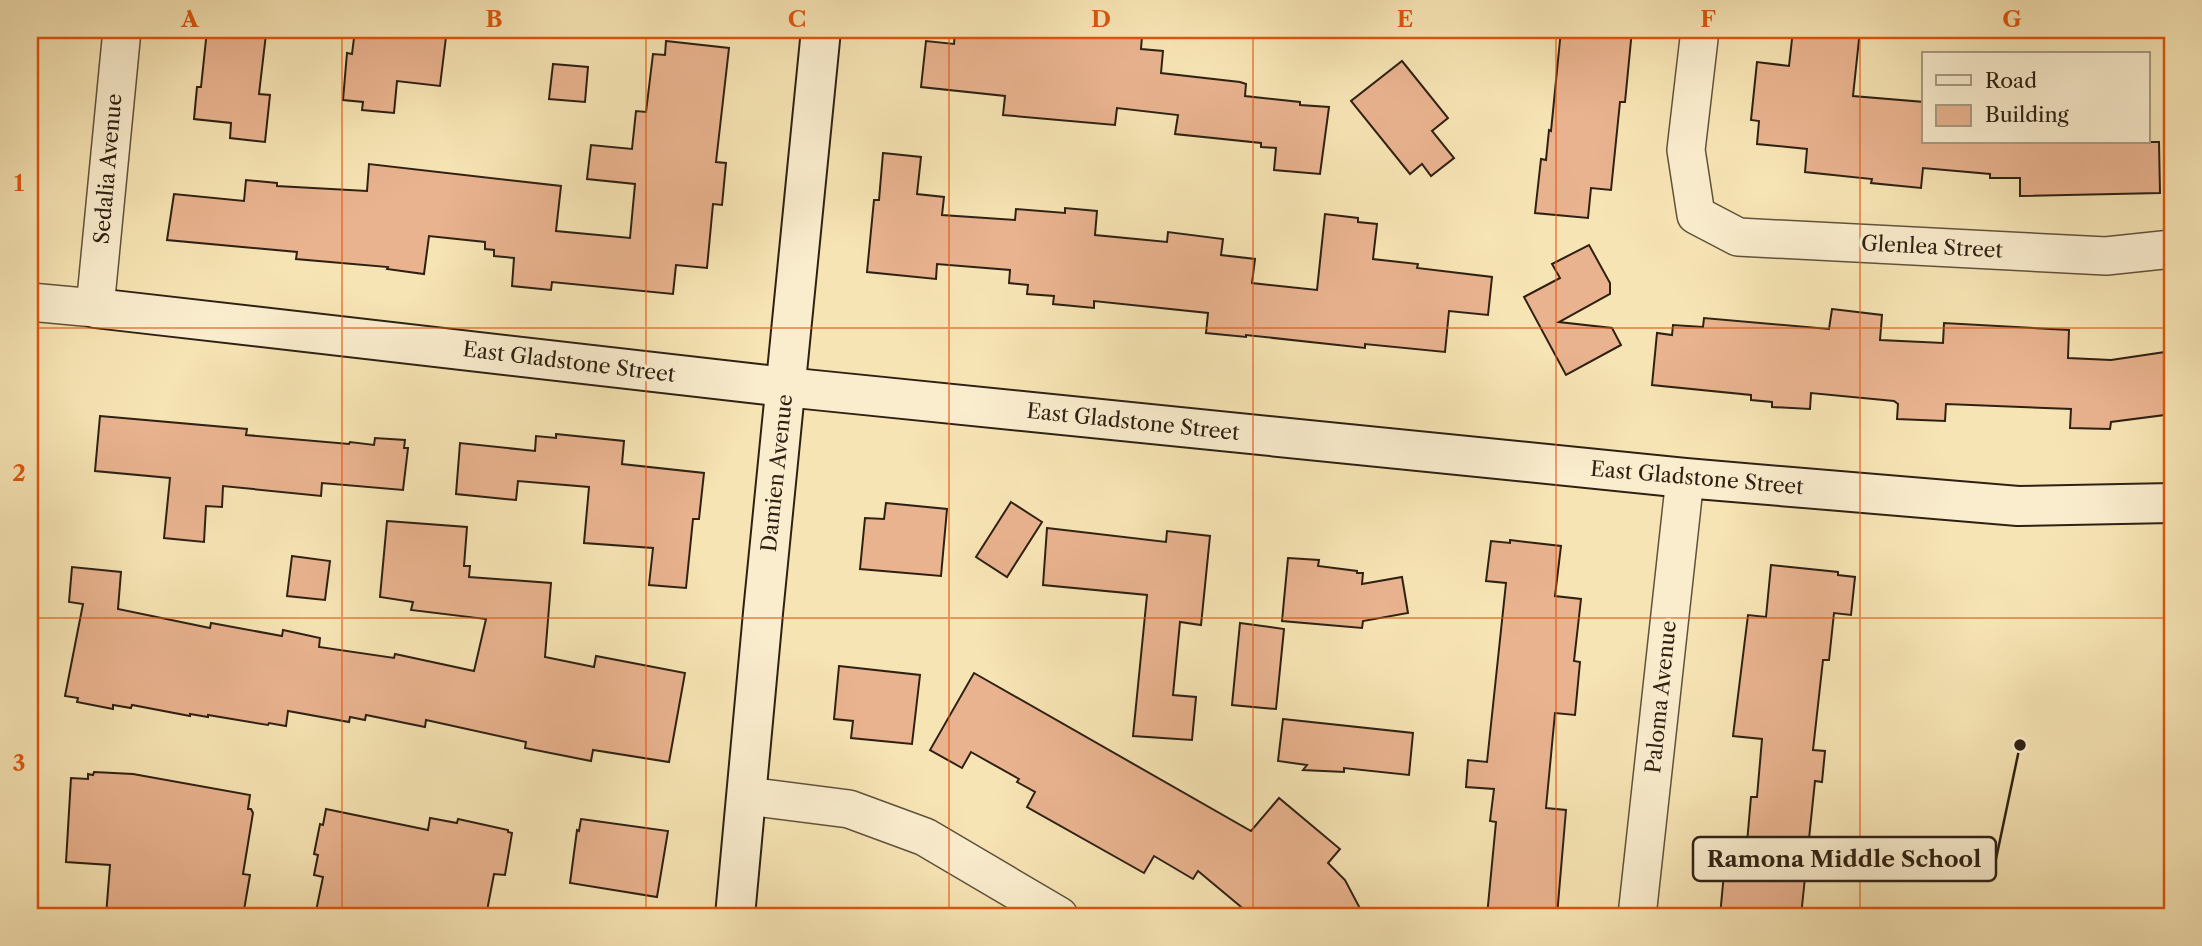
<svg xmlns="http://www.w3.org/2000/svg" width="2202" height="946" font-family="'Libre Caslon Text',serif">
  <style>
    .building { fill: #e9b38f; stroke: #2e2113; stroke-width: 2 }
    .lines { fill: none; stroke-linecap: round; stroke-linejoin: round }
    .street-casing { stroke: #60523b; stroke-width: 40 }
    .secondary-casing { stroke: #2e2113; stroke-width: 42 }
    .street { stroke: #faedce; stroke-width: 37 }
    .secondary { stroke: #faedce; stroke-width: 38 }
    .grid { fill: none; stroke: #df560c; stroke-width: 2; stroke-opacity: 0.55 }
    .labels { text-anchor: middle; stroke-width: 6; stroke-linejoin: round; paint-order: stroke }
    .street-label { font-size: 21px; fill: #2e2113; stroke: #faedce }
    .leader { fill: none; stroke: #2e2113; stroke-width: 2.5 }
    .callout-dot { fill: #2e2113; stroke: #faedce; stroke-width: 2.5 }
    .callout { fill: #faedce; stroke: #2e2113; stroke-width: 2.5 }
    .callout-label { font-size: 23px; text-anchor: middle; font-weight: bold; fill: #2e2113 }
    .neatline { fill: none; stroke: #df560c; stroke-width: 2.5 }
    .grid-label { font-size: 23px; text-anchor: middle; font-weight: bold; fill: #df560c }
  </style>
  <rect width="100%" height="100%" fill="#f7e4b4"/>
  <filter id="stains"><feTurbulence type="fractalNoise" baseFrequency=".00286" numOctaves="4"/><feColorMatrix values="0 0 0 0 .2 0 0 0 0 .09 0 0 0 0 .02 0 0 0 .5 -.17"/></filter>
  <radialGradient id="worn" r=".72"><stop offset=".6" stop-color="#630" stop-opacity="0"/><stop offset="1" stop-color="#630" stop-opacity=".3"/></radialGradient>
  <g class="building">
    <polygon points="207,30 266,34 259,94 270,95 265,142 230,138 231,123 194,119 197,87 201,87"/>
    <polygon points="355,30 410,30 409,33 446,37 440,86 397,81 394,113 362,110 363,102 343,100 347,53 352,54"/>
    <polygon points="1011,30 1032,32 1032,30 1086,30 1142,36 1141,49 1163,51 1161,73 1240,82 1246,84 1245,96 1300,102 1300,105 1329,107 1320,174 1274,170 1276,148 1261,147 1261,143 1175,134 1178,115 1117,108 1115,125 1003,115 1005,96 921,87 926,41 954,44 955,32 1011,34"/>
    <polygon points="1561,30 1632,30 1625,102 1620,102 1611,190 1591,188 1588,218 1535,213 1541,159 1546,160 1549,130 1551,131"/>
    <polygon points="1793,30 1860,30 1853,96 1924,102 1924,142 2159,142 2160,193 2020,196 2020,178 1990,178 1990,174 1923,168 1921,188 1871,183 1872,179 1805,172 1807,149 1757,144 1759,121 1751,120 1757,62 1789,66"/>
    <polygon points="666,41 729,48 716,162 726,163 722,205 713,204 707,268 676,265 673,294 552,282 551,290 512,286 514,258 494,256 494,250 485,249 485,242 429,236 424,274 387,269 388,267 296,259 297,252 167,240 174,194 244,201 246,180 277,183 277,186 367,191 369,164 561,186 556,231 630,238 635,184 587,179 591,145 632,149 636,111 646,112 653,54 665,55"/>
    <polygon points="1402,61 1448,118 1432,131 1454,158 1431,176 1422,164 1410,174 1351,101"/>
    <polygon points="553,64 588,67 585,102 549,99"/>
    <polygon points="883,153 921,157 917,194 944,197 942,215 1015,220 1016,209 1065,213 1065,208 1097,211 1095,235 1167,242 1168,232 1223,239 1221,255 1255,259 1252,283 1317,290 1325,214 1358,218 1358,222 1377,224 1373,259 1418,264 1417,268 1492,277 1488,315 1449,311 1445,352 1365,344 1365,348 1246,335 1246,337 1206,333 1208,313 1094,301 1094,308 1053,304 1054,296 1027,294 1028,285 1009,283 1010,270 937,264 936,279 867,272 874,200 879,200"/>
    <polygon points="1589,245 1610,283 1610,294 1559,322 1612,328 1621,345 1566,375 1524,297 1560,278 1552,264"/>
    <polygon points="1832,309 1882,315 1880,340 1943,343 1944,323 2069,330 2068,358 2111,360 2172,351 2172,414 2111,422 2110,429 2070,428 2071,409 1946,404 1945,421 1897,419 1898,404 1894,401 1811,393 1810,409 1772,407 1772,402 1751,400 1751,395 1652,385 1657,333 1672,335 1673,325 1703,327 1704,318 1829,329"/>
    <polygon points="100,416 247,429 246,435 349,444 350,442 374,445 375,438 405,440 404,448 408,448 403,490 322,483 321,496 223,486 222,507 206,506 204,542 164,538 170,478 95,471"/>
    <polygon points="556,434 624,441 622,464 704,473 699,519 693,519 686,588 649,585 653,548 584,543 589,487 518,481 516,500 456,494 460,443 535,451 536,436 556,438"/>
    <polygon points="1011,502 1042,522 1007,577 976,557"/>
    <polygon points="886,503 947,509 941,576 860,569 865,518 884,519"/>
    <polygon points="387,521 467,527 464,566 470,566 469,577 551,583 545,657 594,667 596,656 685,673 669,762 593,750 591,761 525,748 526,742 426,720 425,727 366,715 365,720 350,717 349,722 288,711 286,726 269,723 268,725 208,715 208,717 190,714 190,716 132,705 131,708 113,705 113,709 77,702 78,698 65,696 83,604 69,602 72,567 121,572 118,609 210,628 211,623 282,636 283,630 320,638 319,647 394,658 395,654 474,671 486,619 411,610 413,602 380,597"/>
    <polygon points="1047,528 1166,542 1167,531 1210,536 1201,625 1180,622 1173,695 1196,697 1192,740 1133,736 1147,595 1043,585"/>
    <polygon points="1510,540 1561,546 1555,596 1581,599 1574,661 1580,662 1575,715 1555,713 1546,808 1566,810 1557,916 1487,916 1496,822 1490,821 1494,789 1466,787 1468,760 1487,762 1506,583 1486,581 1491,541 1510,543"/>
    <polygon points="292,556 330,561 325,600 287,596"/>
    <polygon points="1288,558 1319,560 1318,566 1357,571 1357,573 1363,573 1362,584 1402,577 1408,613 1363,621 1362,628 1282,621"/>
    <polygon points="1771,565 1838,572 1838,575 1855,577 1851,615 1834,613 1829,660 1823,660 1813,750 1825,751 1822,782 1815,781 1801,916 1720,916 1727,841 1747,843 1751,797 1757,797 1762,739 1733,736 1748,615 1766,617"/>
    <polygon points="1240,623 1284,629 1276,709 1232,705"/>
    <polygon points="839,666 920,675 912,744 851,738 853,721 834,719"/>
    <polygon points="974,673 1251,831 1279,798 1340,849 1328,863 1345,880 1364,916 1252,916 1198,871 1193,879 1154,856 1144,873 1027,807 1035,792 1017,782 1019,779 971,752 962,768 930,750"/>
    <polygon points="1283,719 1413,733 1409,775 1344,768 1344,772 1303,770 1307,765 1278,761"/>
    <polygon points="94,772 133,774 250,795 248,809 251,809 253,813 243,874 250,875 243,916 106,916 110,865 66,862 71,778 88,779 88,774 93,775"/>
    <polygon points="326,809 428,830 430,818 457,823 458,819 508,830 508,832 512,833 505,875 494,874 486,916 315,916 323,877 314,875 318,855 314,854 320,824 323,825"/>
    <polygon points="581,819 668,831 657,897 570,883 577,830 579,831"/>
  </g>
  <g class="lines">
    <g class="street-casing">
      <g id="street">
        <polyline points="1700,30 1686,150 1696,215 1738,237 2106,256 2172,249"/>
        <polyline points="30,302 95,308 122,30"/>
        <polyline points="747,796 849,809 925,837 1059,916"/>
        <polyline points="1637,916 1685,478"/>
      </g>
    </g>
    <g class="secondary-casing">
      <g id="secondary">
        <polyline points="95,308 785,387 1685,478 2018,506 2172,503"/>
        <polyline points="735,916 763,613 821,30"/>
      </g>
    </g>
    <use href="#street" class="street"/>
    <use href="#secondary" class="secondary"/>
  </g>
  <path class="grid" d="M342,30V916M646,30V916M949,30V916M1253,30V916M1556,30V916M1860,30V916M30,328H2172M30,618H2172"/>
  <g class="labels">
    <g class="street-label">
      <text transform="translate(108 169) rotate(-85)" y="7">Sedalia Avenue</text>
      <text transform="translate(1932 247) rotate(3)" y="7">Glenlea Street</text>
      <text transform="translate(569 362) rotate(7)" y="7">East Gladstone Street</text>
      <text transform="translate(1133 422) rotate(6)" y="7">East Gladstone Street</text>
      <text transform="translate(777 473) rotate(-84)" y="7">Damien Avenue</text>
      <text transform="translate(1697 478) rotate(5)" y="7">East Gladstone Street</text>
      <text transform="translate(1661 697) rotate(-84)" y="7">Paloma Avenue</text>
    </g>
  </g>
  <path class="leader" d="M2020 745L1996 859"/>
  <circle class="callout-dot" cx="2020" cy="745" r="7"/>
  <rect class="callout" x="1693" y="837" width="303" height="44" rx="7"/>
  <g class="callout-label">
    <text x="1844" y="867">Ramona Middle School</text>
  </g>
  <rect width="2202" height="946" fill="none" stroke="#f7e4b4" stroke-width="77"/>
  <rect x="1922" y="52" width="228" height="91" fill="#faedce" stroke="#a89b83" stroke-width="2"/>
  <rect x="1936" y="75" width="35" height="10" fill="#faedce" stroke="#a89b83" stroke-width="2"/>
  <text x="1985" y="88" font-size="21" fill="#2e2113">Road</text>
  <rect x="1936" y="105" width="35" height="21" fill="#e9b38f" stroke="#a89b83" stroke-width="2"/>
  <text x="1985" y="122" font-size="21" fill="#2e2113">Building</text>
  <rect x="38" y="38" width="2126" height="870" class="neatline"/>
  <g class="grid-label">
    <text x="190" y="27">A</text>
    <text x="494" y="27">B</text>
    <text x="797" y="27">C</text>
    <text x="1101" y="27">D</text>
    <text x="1405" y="27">E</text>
    <text x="1708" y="27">F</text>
    <text x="2012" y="27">G</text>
    <text x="19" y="191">1</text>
    <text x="19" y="481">2</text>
    <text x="19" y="771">3</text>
  </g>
  <rect width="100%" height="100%" filter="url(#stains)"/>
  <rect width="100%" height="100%" fill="url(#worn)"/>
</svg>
